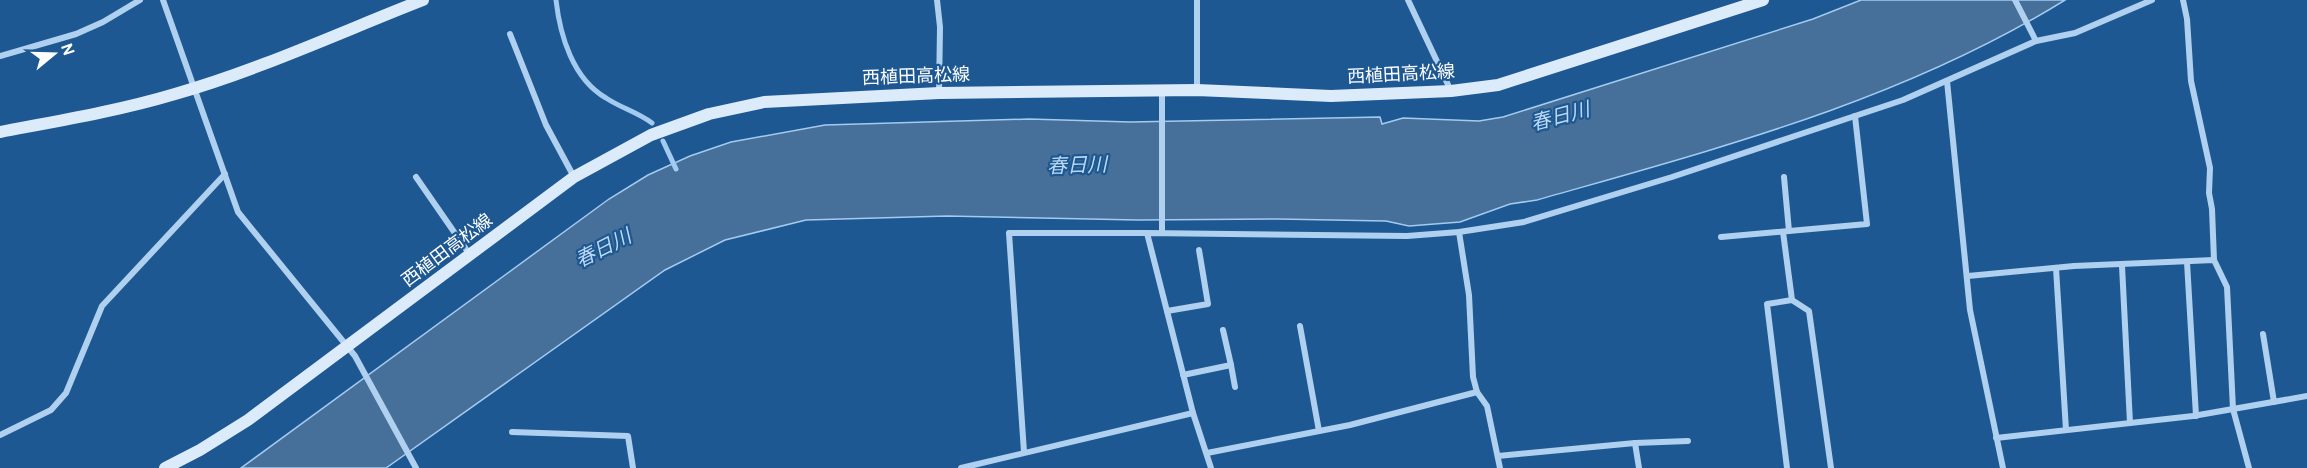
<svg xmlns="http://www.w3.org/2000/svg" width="2307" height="468" font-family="Overpass,'Noto Sans JP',sans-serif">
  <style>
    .water { fill: #466f99; stroke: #a3cbf0; stroke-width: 1.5 }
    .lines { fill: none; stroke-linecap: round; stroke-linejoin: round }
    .stream { stroke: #a3cbf0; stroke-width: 5 }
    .street { stroke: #afd0ee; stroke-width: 6 }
    .secondary { stroke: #dcebfa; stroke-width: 12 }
    .labels { text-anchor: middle; stroke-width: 4.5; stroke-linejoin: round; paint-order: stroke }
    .street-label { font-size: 18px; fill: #fff; stroke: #1e5892 }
    .water-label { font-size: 20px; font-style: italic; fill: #bbd9f5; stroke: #1e5892 }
  </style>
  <rect width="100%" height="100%" fill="#1e5892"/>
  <path class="water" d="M1861,0H2065C1902,101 1719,148 1537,200L1510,204L1460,222L1409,226L1386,221L1278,219L1138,220L947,216L806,220L725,240L665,270L386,468H241L609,199L648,175L690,156L731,142L825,125L1029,119L1130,122L1380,117L1382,124L1403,118L1479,121L1503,117L1813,19Z"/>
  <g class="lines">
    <g class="stream">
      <path d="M556,0C560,36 573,79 606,98C621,108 637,112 652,123"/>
      <polyline points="663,141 676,169"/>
    </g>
    <g class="street">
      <polyline points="163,0 238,212 355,356 416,468"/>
      <polyline points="937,0 940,27 939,93"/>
      <polyline points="1197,0 1197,90"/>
      <polyline points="1408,0 1451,91"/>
      <polyline points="2183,0 2187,19 2191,81 2210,168 2209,193 2212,209 2214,260"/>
      <polyline points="510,34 546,125 574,177"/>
      <polyline points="2036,41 2075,33 2152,0"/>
      <polyline points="0,56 76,34 103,22 140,0"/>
      <polyline points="1947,81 1970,310 2003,468"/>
      <polyline points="1162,90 1162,233"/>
      <polyline points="416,177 470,255"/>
      <polyline points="1784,177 1789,231"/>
      <polyline points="1459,232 1469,295 1473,377 1477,392 1487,406 1500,468"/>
      <polyline points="1783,232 1792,300 1809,311 1831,468"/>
      <polyline points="1721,237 1867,224 1855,116"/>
      <polyline points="2187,262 2196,416"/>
      <polyline points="2122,266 2130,423"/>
      <polyline points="2056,268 2066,430"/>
      <polyline points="1968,276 2074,266 2214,260 2227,287 2233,409 2249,468"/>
      <polyline points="1167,311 1208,304 1199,250"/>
      <polyline points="1300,326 1319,431"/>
      <polyline points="2263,334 2274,402"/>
      <polyline points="1231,365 1235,387"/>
      <polyline points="1183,375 1231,365 1223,330"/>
      <polyline points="512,432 628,436 633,468"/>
      <polyline points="0,435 51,410 66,393 102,306 225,174"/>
      <polyline points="1996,438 2193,416 2307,396"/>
      <polyline points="1635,443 1639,468"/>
      <polyline points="1024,452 1009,233 1147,233"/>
      <polyline points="1207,453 1350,425 1477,392"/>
      <polyline points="1498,456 1635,443 1688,441"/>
      <polyline points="961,468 1193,413"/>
      <polyline points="1211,468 1193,413 1147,233 1407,236 1459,232 1524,222 1672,177 1903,100 2036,41 2015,0"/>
      <polyline points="1787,468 1767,304 1792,300"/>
    </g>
    <g class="secondary">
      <path d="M0,132C58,121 118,111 175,94C259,70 341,32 423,0"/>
      <polyline points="165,468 200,450 248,420 574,177 651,135 709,114 764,102 939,93 1197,90 1331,96 1451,91 1498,85 1763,0"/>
    </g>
  </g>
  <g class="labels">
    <g class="street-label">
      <text transform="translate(1401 74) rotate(-3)" y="6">西植田高松線</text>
      <text transform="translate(916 76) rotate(-2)" y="6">西植田高松線</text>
      <text transform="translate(447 250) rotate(-37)" y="6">西植田高松線</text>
    </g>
    <g class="water-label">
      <text transform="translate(1560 116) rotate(-15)" y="7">春日川</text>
      <text transform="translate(1077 165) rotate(-2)" y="7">春日川</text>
      <text transform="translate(603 248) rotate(-27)" y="7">春日川</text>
    </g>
  </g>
  <g transform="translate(54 54) rotate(71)" stroke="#1e5892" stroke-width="4.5" paint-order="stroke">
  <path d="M0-4.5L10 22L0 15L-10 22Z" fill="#ffffff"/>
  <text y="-9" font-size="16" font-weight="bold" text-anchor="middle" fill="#ffffff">N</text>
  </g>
</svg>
